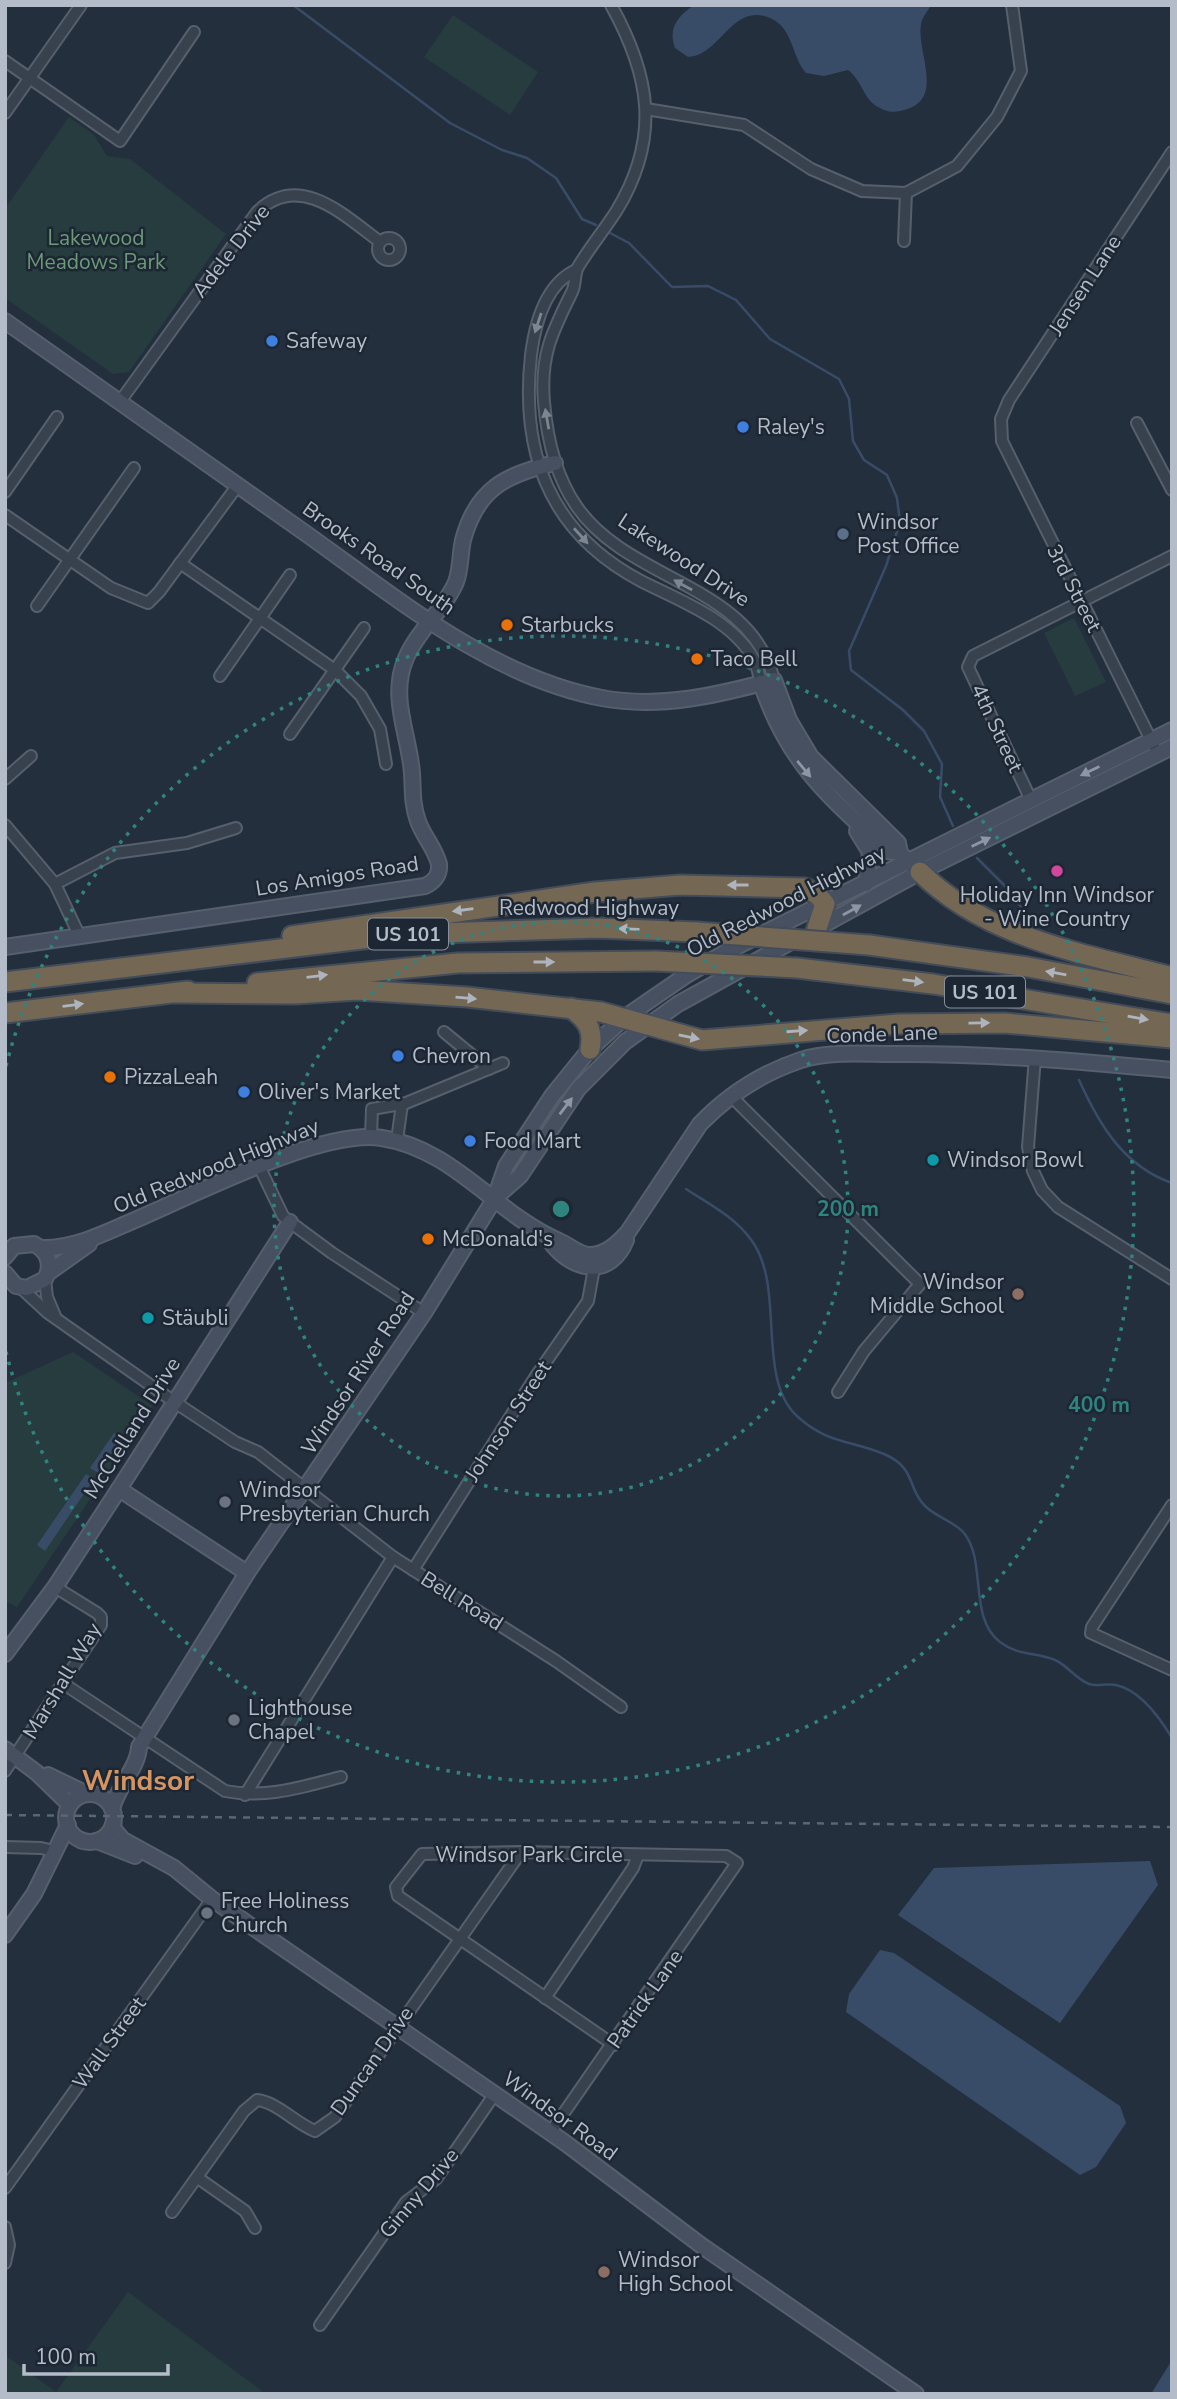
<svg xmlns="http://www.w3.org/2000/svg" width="1177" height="2399" font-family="'Nunito Sans',sans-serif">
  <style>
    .green { fill: #263c3f }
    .water { fill: #394c67 }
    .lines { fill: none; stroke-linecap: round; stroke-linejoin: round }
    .stream { stroke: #394c67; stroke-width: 2.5 }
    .street-casing { stroke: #565f6c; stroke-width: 14 }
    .secondary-casing { stroke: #565f6c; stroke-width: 18 }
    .highway-casing { stroke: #434c59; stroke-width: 23 }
    .street { stroke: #38414e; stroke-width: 10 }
    .secondary { stroke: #465061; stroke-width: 14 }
    .highway { stroke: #746855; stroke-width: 19 }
    .rail { stroke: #5a6575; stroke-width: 2.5; stroke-dasharray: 7 7; stroke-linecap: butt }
    .highway-bridge-casing { stroke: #434c59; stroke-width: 23; stroke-linecap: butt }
    .highway-bridge { stroke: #746855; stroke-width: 19 }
    .oneway { fill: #7c8592 }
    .oneway2 { fill: #8e96a5 }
    .oneway3 { fill: #aeb4bd }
    .ring { fill: none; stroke: #308480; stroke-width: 3.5; stroke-dasharray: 3.5 7 }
    .shop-dot { fill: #3f7fe0; stroke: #1d2633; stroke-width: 2.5 }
    .service-dot { fill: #5c6f8a; stroke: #1d2633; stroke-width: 2.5 }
    .food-dot { fill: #e8710a; stroke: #1d2633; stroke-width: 2.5 }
    .hotel-dot { fill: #d1479c; stroke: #1d2633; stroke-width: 2.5 }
    .culture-dot { fill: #0f9aa8; stroke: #1d2633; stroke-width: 2.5 }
    .education-dot { fill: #8d6e63; stroke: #1d2633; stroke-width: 2.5 }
    .worship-dot { fill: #6b7280; stroke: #1d2633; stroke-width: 2.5 }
    .labels { text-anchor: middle; stroke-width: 5; stroke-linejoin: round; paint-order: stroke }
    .shield { fill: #1d2633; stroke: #878f9c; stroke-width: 2 }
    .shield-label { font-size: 19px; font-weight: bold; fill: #b4bcc9 }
    .park-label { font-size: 21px; fill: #6b9a76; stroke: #1d2633 }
    .street-label { font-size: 21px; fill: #b4bcc9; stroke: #1d2633 }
    .poi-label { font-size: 21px; fill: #b4bcc9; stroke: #1d2633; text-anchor: start }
    .district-label { font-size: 28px; font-weight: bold; fill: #d59563; stroke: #1d2633 }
    .centre { fill: #308480; stroke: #1d2633; stroke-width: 3.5 }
    .ring-label { font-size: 21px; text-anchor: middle; font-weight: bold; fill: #308480; stroke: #1d2633; stroke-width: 5; stroke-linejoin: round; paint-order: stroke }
  </style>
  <rect width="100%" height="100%" fill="#242f3e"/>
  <g class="green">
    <polygon points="453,15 538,72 510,115 424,57"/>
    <polygon points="69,117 94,135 107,156 130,159 226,234 129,372 113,374 5,298 5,209"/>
    <polygon points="1074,618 1106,682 1075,696 1044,633"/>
    <polygon points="73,1352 153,1406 17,1607 5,1601 5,1383"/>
    <polygon points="128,2292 266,2394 5,2394 5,2355 56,2392"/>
  </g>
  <g class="water">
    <path d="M694,5H931C928,11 922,17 921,24C916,51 946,100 904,110C894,113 886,112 878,107C863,99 862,80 848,70L824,76L806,73C792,57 793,29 772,19C732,0 721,56 688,57L675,48C668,28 677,17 694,5Z"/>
    <polygon points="114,1433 122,1438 98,1473 90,1468"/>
    <polygon points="86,1474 94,1479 45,1551 37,1545"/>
    <polygon points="1150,1861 1158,1885 1060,2023 898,1915 934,1868"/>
    <polygon points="880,1950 894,1953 1120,2106 1126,2123 1096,2167 1080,2175 846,2012 849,1994"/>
    <polygon points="1172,2360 1172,2394 1151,2394"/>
  </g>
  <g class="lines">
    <g class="stream">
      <polyline points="293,5 450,123 502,150 527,158 556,178 582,219 596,225"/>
      <polyline points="610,233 629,243 672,287 708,286 736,300 770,339 839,379 849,399 853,441 864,460 887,475 897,498 900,522 886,566 849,651 851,670 903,710 924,731 942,764 940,797 953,826"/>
      <polyline points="977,858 1007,888 1040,933"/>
      <path d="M1079,1080C1099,1124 1123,1166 1172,1183"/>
      <path d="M686,1189C709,1204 735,1217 752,1241C786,1288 755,1379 798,1417C828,1444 851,1440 884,1454C917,1468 907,1489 925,1506C936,1517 955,1522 964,1533C987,1561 968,1618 1000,1642C1018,1656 1036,1652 1055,1660C1067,1665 1076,1679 1089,1684C1097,1687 1107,1683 1116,1685C1140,1690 1160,1718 1172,1738"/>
    </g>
    <g class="street-casing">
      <g id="street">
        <path d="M611,5C650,75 661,137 617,210C605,229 590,247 578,267C574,274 576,284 572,292C552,332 540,356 544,402C547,438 556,477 577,507C629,582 751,584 774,680"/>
        <polyline points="5,61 120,141 194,32"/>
        <polyline points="646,109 744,125 811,169 862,191 906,193 957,166 997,117 1021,71 1012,5"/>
        <polyline points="5,113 81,5"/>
        <circle cx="389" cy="249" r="11"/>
        <polyline points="904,241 906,193"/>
        <path d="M576,270C546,284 535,323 531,355C520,454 550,533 641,581C678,600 731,619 753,658C757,665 759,675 761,683"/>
        <path d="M119,403L257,212C299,171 344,215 380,242"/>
        <polyline points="1137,423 1172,490"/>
        <polyline points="5,492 57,417"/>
        <polyline points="5,515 111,588 148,603 159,592 238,485"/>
        <polyline points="180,563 335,670 361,696 380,729 386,764"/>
        <polyline points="37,606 134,468"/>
        <polyline points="220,676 290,575"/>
        <polyline points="290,734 364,628"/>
        <polyline points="1154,746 1002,441 1001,419 1009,400 1172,152"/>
        <polyline points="5,779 31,756"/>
        <polyline points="1031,800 968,667 973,656 1172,556"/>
        <polyline points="5,825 55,884 80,937"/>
        <polyline points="55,884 115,853 187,843 236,828"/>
        <polyline points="444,1032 489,1069"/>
        <polyline points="1035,1057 1028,1147 1033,1171 1042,1190 1058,1207 1172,1279"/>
        <polyline points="731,1096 920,1284 864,1351 838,1392"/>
        <polyline points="371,1136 372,1109 406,1103 503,1063"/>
        <polyline points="397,1140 402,1104"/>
        <polyline points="260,1168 283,1216 290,1222 332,1253 424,1313"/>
        <polyline points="45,1279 47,1297 55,1316"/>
        <polyline points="21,1288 48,1313 173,1401 235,1442 258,1452 393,1557 556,1661 621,1707"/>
        <polyline points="1172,1505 1092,1627 1091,1633 1172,1670"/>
        <polyline points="413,1570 536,1376 588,1301 594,1268"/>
        <path d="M64,1684L225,1791C265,1799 302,1787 341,1777"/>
        <polyline points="5,1771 101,1625 101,1617 97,1613 55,1587"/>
        <polyline points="245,1795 393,1557"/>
        <polyline points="5,1847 41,1848 54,1851"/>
        <polyline points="545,1998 633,1868 638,1855"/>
        <polyline points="550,2133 737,1863 726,1856 521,1852 422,1854 396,1887 398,1896 614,2045"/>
        <polyline points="198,2178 245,2211 255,2228"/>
        <polyline points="5,2188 212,1899"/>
        <path d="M172,2212L244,2111L257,2100C277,2102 295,2123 315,2131L335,2117L521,1852"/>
        <polyline points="5,2227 9,2245 5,2263"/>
        <polyline points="320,2325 406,2202 436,2179 494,2095"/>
      </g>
    </g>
    <g class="secondary-casing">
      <g id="secondary">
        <path d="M5,321C100,389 196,455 291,523C386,589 485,676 602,698C660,709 718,695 774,680L789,720L811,757L898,843L900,853L916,869"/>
        <path d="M761,683C788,763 828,796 888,851L900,853"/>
        <polyline points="857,831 870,852 866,884"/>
        <polyline points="814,930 920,872 1172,747"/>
        <path d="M5,947L425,886C435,881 440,875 439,864C435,848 423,836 418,821C412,805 413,790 412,773C409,734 389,697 406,658C418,630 444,610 456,582C461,569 460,553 463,540C477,488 507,474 555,463"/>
        <polyline points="496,1197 520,1176 578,1089 625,1042 678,1004 796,939"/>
        <path d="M552,1244C574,1272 611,1278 626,1240"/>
        <path d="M42,1248C71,1249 101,1235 128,1223C188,1198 321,1128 382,1138C454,1149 496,1214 559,1241C569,1245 578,1254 588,1255C605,1256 618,1243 628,1232L700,1124C729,1094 762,1073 801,1060C829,1051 862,1054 891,1054C985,1053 1078,1061 1172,1070"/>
        <path d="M5,1257L14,1246L34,1244C48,1251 53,1265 45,1279L27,1288L16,1286L5,1273"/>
        <polyline points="48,1273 89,1244"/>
        <polyline points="119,1489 247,1573"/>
        <polyline points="5,1654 55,1587 119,1489 290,1222"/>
        <polyline points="5,1749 37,1773 70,1805"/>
        <polyline points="48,1775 87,1794"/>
        <circle cx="90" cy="1818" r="24"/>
        <path d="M112,1809C117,1787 138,1768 139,1747L247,1573L424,1313L495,1198L506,1166L552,1096L590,1049L624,1018L685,976L726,952L1172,730"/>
        <polyline points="112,1827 123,1840 174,1868 212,1899 564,2142 702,2246 916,2394"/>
        <polyline points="97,1841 135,1856"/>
        <polyline points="5,1935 34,1894 68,1825"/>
      </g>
    </g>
    <g class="highway-casing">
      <g id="highway">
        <path d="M920,872C988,939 1083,953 1172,977"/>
        <polyline points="292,936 595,892 680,885 805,888 818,895 825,904 817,928"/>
        <polyline points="869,945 1028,967 1172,994"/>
        <polyline points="797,968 933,984 1172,1024"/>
        <polyline points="5,982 404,934 598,928 697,932"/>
        <polyline points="257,983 458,963 656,961"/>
        <polyline points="176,993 295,994 357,990 467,997 601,1012 702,1040 899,1024 1004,1023 1172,1038"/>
        <path d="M571,1008C587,1020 594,1029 590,1049"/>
        <polyline points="5,1013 188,991"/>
      </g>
    </g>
    <use href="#street" class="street"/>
    <use href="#secondary" class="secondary"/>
    <use href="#highway" class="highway"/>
    <polyline class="rail" points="5,1815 1172,1827"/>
    <g class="highway-bridge-casing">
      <g id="highway-bridge">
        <polyline points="697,932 869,945"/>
        <polyline points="656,961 797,968"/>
      </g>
    </g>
    <use href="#highway-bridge" class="highway-bridge"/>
  </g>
  <defs><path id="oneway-solid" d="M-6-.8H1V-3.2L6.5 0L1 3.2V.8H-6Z" transform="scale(1.75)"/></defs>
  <g class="oneway">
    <use href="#oneway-solid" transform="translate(538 323) rotate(108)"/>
    <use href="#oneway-solid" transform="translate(547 419) rotate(-100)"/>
    <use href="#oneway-solid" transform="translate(581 536) rotate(48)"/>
    <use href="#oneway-solid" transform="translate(683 585) rotate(-151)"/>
  </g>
  <g class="oneway2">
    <use href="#oneway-solid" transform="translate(804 769) rotate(50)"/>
    <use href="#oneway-solid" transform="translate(1090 771) rotate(154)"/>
    <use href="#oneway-solid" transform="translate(981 842) rotate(-26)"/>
    <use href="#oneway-solid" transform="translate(852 910) rotate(-29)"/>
    <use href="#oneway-solid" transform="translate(566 1106) rotate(-53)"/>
  </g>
  <g class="oneway3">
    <use href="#oneway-solid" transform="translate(738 885) rotate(-180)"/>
    <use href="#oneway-solid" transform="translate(463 910) rotate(172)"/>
    <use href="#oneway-solid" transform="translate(629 929) rotate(-178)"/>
    <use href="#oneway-solid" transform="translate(544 962)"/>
    <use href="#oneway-solid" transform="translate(1056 973) rotate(-170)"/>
    <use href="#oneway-solid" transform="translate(317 976) rotate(-7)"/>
    <use href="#oneway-solid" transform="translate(913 981) rotate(7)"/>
    <use href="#oneway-solid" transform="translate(466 998) rotate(5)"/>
    <use href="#oneway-solid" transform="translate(73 1005) rotate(-7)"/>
    <use href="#oneway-solid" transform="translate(1138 1018) rotate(10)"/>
    <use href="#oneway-solid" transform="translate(979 1023) rotate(-1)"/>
    <use href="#oneway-solid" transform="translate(797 1031) rotate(-4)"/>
    <use href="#oneway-solid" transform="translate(689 1037) rotate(11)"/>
  </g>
  <g class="ring">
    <circle cx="561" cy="1209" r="287"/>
    <path d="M6 1066A573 573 0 1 1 6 1352"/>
  </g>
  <g class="shop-dot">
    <circle cx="272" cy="341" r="7"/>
    <circle cx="743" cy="427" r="7"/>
    <circle cx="398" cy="1056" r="7"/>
    <circle cx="244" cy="1092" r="7"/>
    <circle cx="470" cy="1141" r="7"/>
  </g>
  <circle class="service-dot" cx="843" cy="534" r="7"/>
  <g class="food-dot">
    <circle cx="507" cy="625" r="7"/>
    <circle cx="697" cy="659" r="7"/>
    <circle cx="110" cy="1077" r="7"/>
    <circle cx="428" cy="1239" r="7"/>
  </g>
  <circle class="hotel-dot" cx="1057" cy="871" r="7"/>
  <g class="culture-dot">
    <circle cx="933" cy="1160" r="7"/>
    <circle cx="148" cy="1318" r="7"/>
  </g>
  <g class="education-dot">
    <circle cx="1018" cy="1294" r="7"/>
    <circle cx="604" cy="2272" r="7"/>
  </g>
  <g class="worship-dot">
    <circle cx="225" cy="1502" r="7"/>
    <circle cx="234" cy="1720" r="7"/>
    <circle cx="207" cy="1913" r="7"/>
  </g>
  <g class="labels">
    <g class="shield">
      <rect x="368" y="918.5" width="80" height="31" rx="5"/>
      <rect x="945" y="976.5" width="80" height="31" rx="5"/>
    </g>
    <g class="shield-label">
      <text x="408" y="941">US 101</text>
      <text x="985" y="999">US 101</text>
    </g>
    <g class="park-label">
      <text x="96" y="245">Lakewood<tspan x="96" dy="24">Meadows Park</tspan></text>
    </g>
    <g class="street-label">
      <text transform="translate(231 251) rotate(-52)" y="7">Adele Drive</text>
      <text transform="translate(1085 285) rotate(-57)" y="7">Jensen Lane</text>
      <text transform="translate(379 558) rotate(35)" y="7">Brooks Road South</text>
      <text transform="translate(684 560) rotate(33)" y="7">Lakewood Drive</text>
      <text transform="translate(1074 588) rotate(63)" y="7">3rd Street</text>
      <text transform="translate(997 728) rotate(65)" y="7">4th Street</text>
      <text transform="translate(337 876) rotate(-9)" y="7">Los Amigos Road</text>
      <text transform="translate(786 901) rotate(-27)" y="7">Old Redwood Highway</text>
      <text x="589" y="915">Redwood Highway</text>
      <text transform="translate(882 1034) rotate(-2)" y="7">Conde Lane</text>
      <text transform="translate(216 1166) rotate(-22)" y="7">Old Redwood Highway</text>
      <text transform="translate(358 1373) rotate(-57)" y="7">Windsor River Road</text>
      <text transform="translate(508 1421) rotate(-57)" y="7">Johnson Street</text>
      <text transform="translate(132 1428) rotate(-58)" y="7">McClelland Drive</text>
      <text transform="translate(462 1601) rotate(32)" y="7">Bell Road</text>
      <text transform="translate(62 1681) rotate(-59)" y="7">Marshall Way</text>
      <text x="529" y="1862">Windsor Park Circle</text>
      <text transform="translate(645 1999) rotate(-55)" y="7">Patrick Lane</text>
      <text transform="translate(109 2043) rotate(-54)" y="7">Wall Street</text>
      <text transform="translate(372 2061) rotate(-55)" y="7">Duncan Drive</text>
      <text transform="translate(560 2116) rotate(36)" y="7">Windsor Road</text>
      <text transform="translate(419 2193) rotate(-50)" y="7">Ginny Drive</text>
    </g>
    <g class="poi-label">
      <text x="286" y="348">Safeway</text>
      <text x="757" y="434">Raley's</text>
      <text x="857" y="529">Windsor<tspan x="857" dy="24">Post Office</tspan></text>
      <text x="521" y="632">Starbucks</text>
      <text x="711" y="666">Taco Bell</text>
      <text x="1057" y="902" text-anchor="middle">Holiday Inn Windsor<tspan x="1057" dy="24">- Wine Country</tspan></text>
      <text x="412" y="1063">Chevron</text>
      <text x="124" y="1084">PizzaLeah</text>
      <text x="258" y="1099">Oliver's Market</text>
      <text x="484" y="1148">Food Mart</text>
      <text x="947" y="1167">Windsor Bowl</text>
      <text x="442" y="1246">McDonald's</text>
      <text x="1004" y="1289" text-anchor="end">Windsor<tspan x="1004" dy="24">Middle School</tspan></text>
      <text x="162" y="1325">Stäubli</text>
      <text x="239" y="1497">Windsor<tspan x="239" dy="24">Presbyterian Church</tspan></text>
      <text x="248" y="1715">Lighthouse<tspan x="248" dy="24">Chapel</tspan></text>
      <text x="221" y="1908">Free Holiness<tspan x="221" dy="24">Church</tspan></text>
      <text x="618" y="2267">Windsor<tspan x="618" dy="24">High School</tspan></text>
    </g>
    <g class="district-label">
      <text x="138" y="1790">Windsor</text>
    </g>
  </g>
  <circle cx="561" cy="1209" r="10" class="centre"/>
  <g class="ring-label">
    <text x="848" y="1216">200 m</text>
    <text x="1099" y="1412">400 m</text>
  </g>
  <rect width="1177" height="2399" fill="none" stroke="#b4bcc9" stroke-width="14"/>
  <path d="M24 2364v10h144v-10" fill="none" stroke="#b4bcc9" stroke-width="3.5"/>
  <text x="35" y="2364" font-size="21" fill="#b4bcc9" stroke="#1d2633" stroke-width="5" paint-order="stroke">100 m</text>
</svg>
